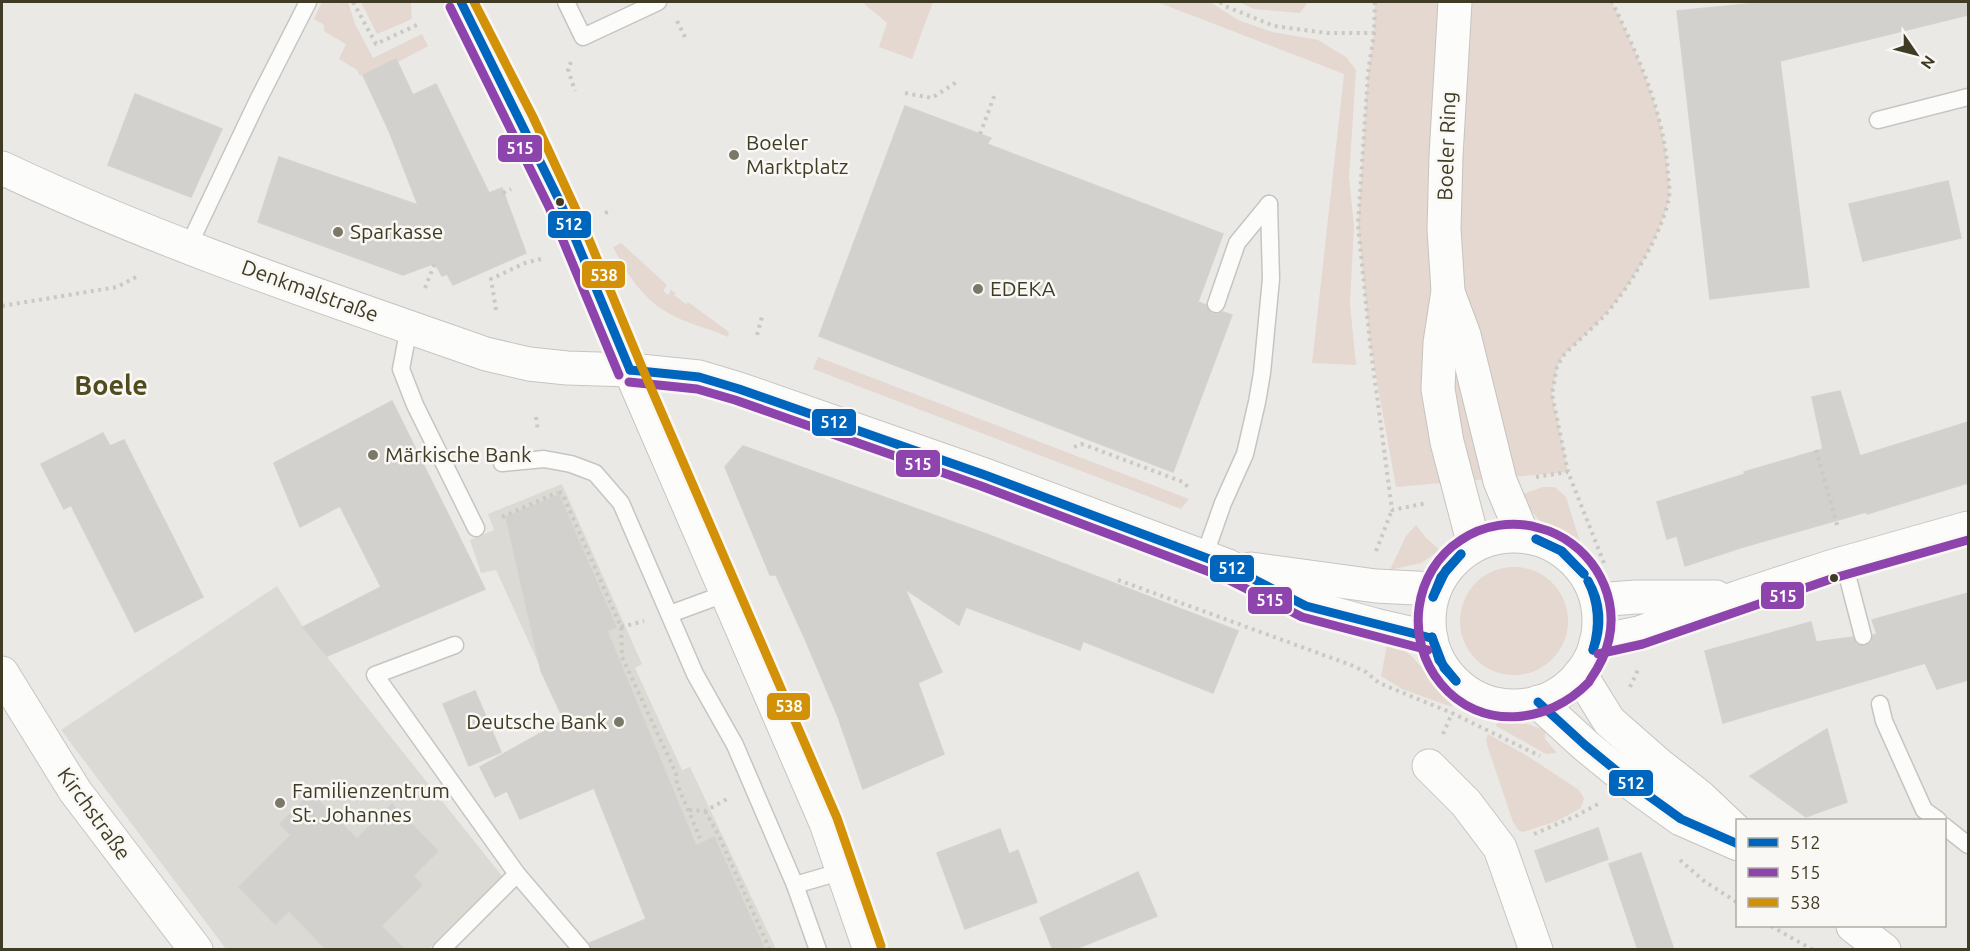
<svg xmlns="http://www.w3.org/2000/svg" width="1970" height="951" font-family="Ubuntu,sans-serif">
  <style>
    .built { fill: #dcdad4 }
    .green { fill: #e4d8d0 }
    .building { fill: #d2d1cd; stroke: #d4d2cf; stroke-width: 1.5 }
    .lines { fill: none; stroke-linecap: round; stroke-linejoin: round }
    .service-casing { stroke: #c7c5c2; stroke-width: 19 }
    .minor-casing { stroke: #c7c5c2; stroke-width: 35 }
    .secondary-casing { stroke: #c6c4be; stroke-width: 35 }
    .path { stroke: #cac9c2; stroke-width: 4; stroke-dasharray: 3 4.5; stroke-linecap: butt }
    .service { stroke: #fcfcfb; stroke-width: 16 }
    .minor { stroke: #fcfcfb; stroke-width: 33 }
    .secondary { stroke: #fcfcfb; stroke-width: 33 }
    .bus-1-casing { stroke: #faf8f5; stroke-width: 14 }
    .bus-2-casing { stroke: #faf8f5; stroke-width: 14 }
    .bus-3-casing { stroke: #faf8f5; stroke-width: 14 }
    .bus-1 { stroke: #0065bd; stroke-width: 9 }
    .bus-2 { stroke: #8e44ad; stroke-width: 9 }
    .bus-3 { stroke: #d29107; stroke-width: 9 }
    .poi-dot { fill: #7b7868; stroke: #faf8f5; stroke-width: 2 }
    .bus-dot { fill: #3f3b24; stroke: #faf8f5; stroke-width: 2 }
    .labels { text-anchor: middle; stroke-width: 5; stroke-linejoin: round; paint-order: stroke }
    .poi-label { font-size: 21px; fill: #3f3b24; stroke: #faf8f5; text-anchor: start }
    .street-label { font-size: 21px; fill: #3f3b24; stroke: #faf8f5 }
    .district-label { font-size: 27px; font-weight: bold; fill: #514b20; stroke: #faf8f5 }
    .line-badge { stroke: #faf8f5; stroke-width: 2 }
    .badge-label { font-size: 16px; text-anchor: middle; font-weight: bold; fill: #fff }
  </style>
  <rect width="100%" height="100%" fill="#ebe9e6"/>
  <g class="built">
    <polygon points="562,484 642,664 635,668 682,770 690,767 776,949 673,949 642,907 580,754 496,570 481,573 470,540 494,530 488,514"/>
    <polygon points="277,586 303,627 502,876 429,949 226,949 61,730"/>
  </g>
  <g class="green">
    <polygon points="322,2 332,2 337,4 338,2 348,2 355,24 373,58 422,34 428,46 398,62 396,59 360,76 357,70 339,59 346,44 324,31 324,25 314,19"/>
    <polygon points="361,2 411,2 412,19 377,34"/>
    <polygon points="862,2 933,2 912,59 879,47 887,23"/>
    <polygon points="1157,2 1210,2 1238,20 1272,32 1318,40 1346,57 1356,70 1349,177 1354,226 1350,304 1356,365 1312,363 1344,74"/>
    <polygon points="1239,2 1308,2 1300,13 1254,9"/>
    <path d="M1375,2H1612C1638,55 1665,115 1668,175C1669,183 1670,191 1669,198C1662,232 1636,276 1614,304C1600,323 1580,338 1563,356L1557,367L1552,394L1568,472L1396,487L1370,343L1358,225L1368,73L1374,33Z"/>
    <path d="M621,243L667,285L663,291L668,295L671,290L676,293L674,295L686,304L688,302L729,332L728,337C713,330 696,326 680,319C647,305 628,277 613,247Z"/>
    <polygon points="818,357 1189,499 1181,509 813,369"/>
    <polygon points="1543,487 1555,487 1566,497 1581,545 1539,520 1518,496"/>
    <polygon points="1416,525 1426,538 1440,550 1421,563 1390,570 1406,536"/>
    <circle cx="1514" cy="621" r="54"/>
    <path d="M1388,640C1418,653 1429,683 1453,703L1452,707L1402,689L1381,676Z"/>
    <polygon points="1498,722 1527,724 1545,730 1545,739 1557,753 1546,754 1496,726"/>
    <polygon points="1488,734 1529,757 1579,790 1584,798 1581,808 1557,821 1523,832 1518,830 1513,822 1487,745 1486,740"/>
  </g>
  <g class="building">
    <polygon points="1768,2 1968,2 1968,15 1780,61 1809,287 1710,299 1677,11"/>
    <polygon points="396,59 413,95 436,84 489,193 502,188 526,253 453,285 447,274 442,276 435,263 403,275 258,222 279,157 418,205 389,131 363,75"/>
    <polygon points="135,94 222,129 191,197 108,165"/>
    <polygon points="905,106 991,138 987,144 1223,234 1198,302 1206,305 1208,310 1212,314 1217,314 1223,312 1232,315 1173,472 819,336"/>
    <polygon points="1948,181 1961,238 1863,261 1849,204"/>
    <polygon points="1840,391 1860,456 1968,422 1968,483 1867,514 1866,512 1743,547 1685,566 1677,536 1667,539 1657,502 1745,474 1744,472 1823,449 1812,397"/>
    <polygon points="392,401 485,589 327,656 303,627 381,587 340,506 300,527 274,463"/>
    <polygon points="103,433 110,446 124,440 203,597 135,632 71,505 64,509 41,464"/>
    <polygon points="743,446 989,535 1238,631 1213,693 1083,641 1080,650 966,607 959,625 905,589 942,672 918,683 944,754 863,789 838,717 805,639 776,575 770,575 725,467"/>
    <polygon points="559,495 616,627 607,631 696,846 714,837 765,950 592,950 590,943 646,919 594,788 520,819 507,791 495,797 480,767 564,720 541,671 506,517"/>
    <polygon points="1968,593 1968,680 1937,689 1925,663 1723,723 1705,651 1811,622 1816,642 1853,637 1856,644 1865,646 1871,643 1873,635 1877,634 1872,620"/>
    <polygon points="475,691 501,752 469,766 443,704"/>
    <polygon points="1827,729 1847,802 1806,817 1750,776"/>
    <polygon points="311,793 357,839 392,804 438,851 413,876 422,885 381,926 405,950 327,950 289,911 275,924 239,887 291,835 280,824"/>
    <polygon points="1598,828 1608,859 1546,882 1535,851"/>
    <polygon points="1000,829 1009,854 1018,850 1037,902 965,929 937,853"/>
    <polygon points="1641,853 1674,950 1638,950 1609,864"/>
    <polygon points="1138,872 1157,916 1073,950 1053,950 1040,918"/>
  </g>
  <g class="lines">
    <g class="service-casing">
      <g id="service">
        <polyline points="566,2 583,37 658,2"/>
        <polyline points="1878,120 1968,97"/>
        <polyline points="188,247 258,100 308,2"/>
        <polyline points="1216,304 1237,243 1269,204"/>
        <polyline points="409,327 401,369 415,405 476,528"/>
        <polyline points="502,463 544,459 571,464 595,473 621,503 695,674 735,745 795,885 818,950"/>
        <polyline points="1204,557 1223,503 1245,454 1257,402 1262,373 1271,279 1269,204"/>
        <polyline points="1844,563 1863,636"/>
        <polyline points="670,614 727,593"/>
        <polyline points="1880,704 1884,721 1924,810 1938,820"/>
        <polyline points="1944,826 1968,845"/>
        <polyline points="517,874 582,950"/>
        <polyline points="795,885 843,871"/>
        <polyline points="441,950 517,874 375,675 455,645"/>
      </g>
    </g>
    <g class="minor-casing">
      <g id="minor">
        <polyline points="461,2 522,122 572,230 630,370 826,823 870,950"/>
        <path d="M2,168C158,242 323,297 486,354L529,364L567,368L630,370L699,377L739,389L985,475L1228,566L1306,606L1375,625L1431,638"/>
        <polyline points="1251,569 1376,586 1435,589"/>
        <polyline points="1597,600 1636,597 1716,597"/>
        <polyline points="1596,642 1639,633 1739,597 1830,567 1968,528"/>
        <polyline points="2,673 75,791 196,950"/>
        <polyline points="1429,766 1466,803 1500,848 1536,950"/>
      </g>
    </g>
    <g class="secondary-casing">
      <g id="secondary">
        <polyline points="1455,2 1446,156 1444,229 1448,291 1440,343 1438,389 1447,442 1474,545"/>
        <polyline points="1449,295 1464,335 1500,481 1523,536"/>
        <circle cx="1514" cy="621" r="85"/>
        <polyline points="1580,674 1609,721 1658,764 1699,796 1738,833"/>
        <polyline points="1538,702 1585,745 1635,786 1681,819 1738,844"/>
        <polyline points="1853,926 1884,950"/>
      </g>
    </g>
    <g class="path">
      <polyline points="353,2 376,44 421,23"/>
      <polyline points="1220,2 1225,6 1274,26 1327,33 1374,33"/>
      <polyline points="1375,2 1374,33 1368,73 1358,225 1370,343 1392,510 1427,503"/>
      <polyline points="677,21 686,39"/>
      <polyline points="571,62 568,69 575,91"/>
      <polyline points="905,93 932,98 958,81"/>
      <polyline points="980,134 995,94"/>
      <polyline points="503,193 511,189"/>
      <polyline points="605,213 612,210"/>
      <polyline points="425,288 435,263"/>
      <polyline points="2,306 117,287 140,275"/>
      <polyline points="496,310 491,279 525,263 541,259"/>
      <polyline points="757,335 762,317"/>
      <polyline points="536,417 538,431"/>
      <polyline points="1074,447 1081,444 1090,447 1183,482 1190,489"/>
      <polyline points="1816,450 1838,528"/>
      <polyline points="1536,477 1568,472"/>
      <polyline points="559,492 562,493 621,627 622,657 676,773 677,784 700,838"/>
      <polyline points="502,517 558,492"/>
      <polyline points="1376,551 1392,510"/>
      <path d="M1604,563L1568,472L1552,394L1557,367L1563,356C1580,338 1600,323 1614,304C1636,276 1662,232 1669,198C1670,191 1669,183 1668,175C1665,115 1638,55 1612,2"/>
      <polyline points="1118,580 1351,665 1366,672 1379,683 1452,713 1540,756"/>
      <polyline points="621,627 644,621"/>
      <polyline points="1630,687 1638,670"/>
      <polyline points="1443,734 1452,713"/>
      <polyline points="689,810 705,811 729,798"/>
      <polyline points="705,811 718,834 770,950"/>
      <polyline points="1534,834 1576,816 1600,803"/>
      <polyline points="1680,860 1704,881 1738,903"/>
      <polyline points="1771,926 1813,950"/>
    </g>
    <use href="#service" class="service"/>
    <use href="#minor" class="minor"/>
    <use href="#secondary" class="secondary"/>
    <g class="bus-1-casing">
      <g id="bus-1">
        <polyline points="461,2 560,202 630,370"/>
        <polyline points="630,370 699,377 739,389 985,475 1228,566 1306,606 1431,638"/>
        <polyline points="1536,539 1562,551 1584,574"/>
        <polyline points="1536,539 1561,551 1584,574"/>
        <path d="M1588,581C1601,602 1602,627 1593,650"/>
        <path d="M1588,581C1599,603 1600,626 1593,650"/>
        <polyline points="1433,597 1441,577 1461,554"/>
        <polyline points="1433,597 1446,570 1461,554"/>
        <polyline points="1432,637 1444,668 1456,681"/>
        <polyline points="1432,637 1439,660 1456,681"/>
        <polyline points="1538,702 1585,745 1635,786 1681,819 1738,844"/>
      </g>
    </g>
    <g class="bus-2-casing">
      <g id="bus-2">
        <polyline points="450,7 549,207 619,375"/>
        <polyline points="629,382 697,389 735,400 981,486 1223,577 1302,617 1428,650"/>
        <polyline points="1598,654 1643,644 1834,578 1968,540"/>
        <path d="M1589,682C1548,725 1480,731 1441,684C1404,640 1413,571 1461,540C1483,525 1513,520 1539,528C1587,540 1620,590 1609,639C1606,654 1599,667 1590,680"/>
      </g>
    </g>
    <g class="bus-3-casing">
      <polyline id="bus-3" points="474,2 533,117 583,225 641,365 837,818 881,946"/>
    </g>
    <use href="#bus-1" class="bus-1"/>
    <use href="#bus-2" class="bus-2"/>
    <use href="#bus-3" class="bus-3"/>
  </g>
  <g class="poi-dot">
    <circle cx="734" cy="155" r="6"/>
    <circle cx="338" cy="232" r="6"/>
    <circle cx="978" cy="289" r="6"/>
    <circle cx="373" cy="455" r="6"/>
    <circle cx="619" cy="722" r="6"/>
    <circle cx="280" cy="803" r="6"/>
  </g>
  <g class="bus-dot">
    <circle cx="560" cy="202" r="5"/>
    <circle cx="1834" cy="578" r="5"/>
  </g>
  <g class="labels">
    <g class="poi-label">
      <text x="746" y="150">Boeler<tspan x="746" dy="24">Marktplatz</tspan></text>
      <text x="350" y="239">Sparkasse</text>
      <text x="990" y="296">EDEKA</text>
      <text x="385" y="462">Märkische Bank</text>
      <text x="607" y="729" text-anchor="end">Deutsche Bank</text>
      <text x="292" y="798">Familienzentrum<tspan x="292" dy="24">St. Johannes</tspan></text>
    </g>
    <g class="street-label">
      <text transform="translate(1447 146) rotate(-88)" y="7">Boeler Ring</text>
      <text transform="translate(310 291) rotate(20)" y="7">Denkmalstraße</text>
      <text transform="translate(94 814) rotate(54)" y="7">Kirchstraße</text>
    </g>
    <g class="district-label">
      <text x="111" y="395">Boele</text>
    </g>
  </g>
  <g class="line-badge">
    <rect x="497" y="134" width="46" height="29" rx="6" fill="#8e44ad"/>
    <rect x="547" y="210" width="45" height="29" rx="6" fill="#0065bd"/>
    <rect x="581" y="260" width="45" height="29" rx="6" fill="#d29107"/>
    <rect x="811" y="408" width="46" height="29" rx="6" fill="#0065bd"/>
    <rect x="895" y="449" width="46" height="29" rx="6" fill="#8e44ad"/>
    <rect x="1209" y="554" width="46" height="29" rx="6" fill="#0065bd"/>
    <rect x="1760" y="581" width="45" height="29" rx="6" fill="#8e44ad"/>
    <rect x="1247" y="586" width="46" height="29" rx="6" fill="#8e44ad"/>
    <rect x="766" y="692" width="45" height="29" rx="6" fill="#d29107"/>
    <rect x="1608" y="769" width="46" height="28" rx="6" fill="#0065bd"/>
  </g>
  <g class="badge-label">
    <text x="520" y="154">515</text>
    <text x="569" y="230">512</text>
    <text x="604" y="281">538</text>
    <text x="834" y="428">512</text>
    <text x="918" y="470">515</text>
    <text x="1232" y="574">512</text>
    <text x="1783" y="602">515</text>
    <text x="1270" y="606">515</text>
    <text x="789" y="712">538</text>
    <text x="1631" y="789">512</text>
  </g>
  <rect width="1970" height="951" fill="none" stroke="#3f3b24" stroke-width="6"/>
  <rect x="1736" y="819" width="210" height="108" fill="#faf8f5" stroke="#afaca1" stroke-width="1.5"/>
  <rect x="1748" y="838" width="30" height="9" fill="#0065bd" stroke="#afaca1" stroke-width="1.5"/>
  <text x="1790" y="849" font-size="18" fill="#3f3b24">512</text>
  <rect x="1748" y="868" width="30" height="9" fill="#8e44ad" stroke="#afaca1" stroke-width="1.5"/>
  <text x="1790" y="879" font-size="18" fill="#3f3b24">515</text>
  <rect x="1748" y="898" width="30" height="9" fill="#d29107" stroke="#afaca1" stroke-width="1.5"/>
  <text x="1790" y="909" font-size="18" fill="#3f3b24">538</text>
  <g transform="translate(1916 54) rotate(125)" stroke="#faf8f5" stroke-width="4.5" paint-order="stroke">
  <path d="M0-4.5L10 22L0 15L-10 22Z" fill="#3f3b24"/>
  <text y="-9" font-size="16" font-weight="bold" text-anchor="middle" fill="#3f3b24">N</text>
  </g>
</svg>
